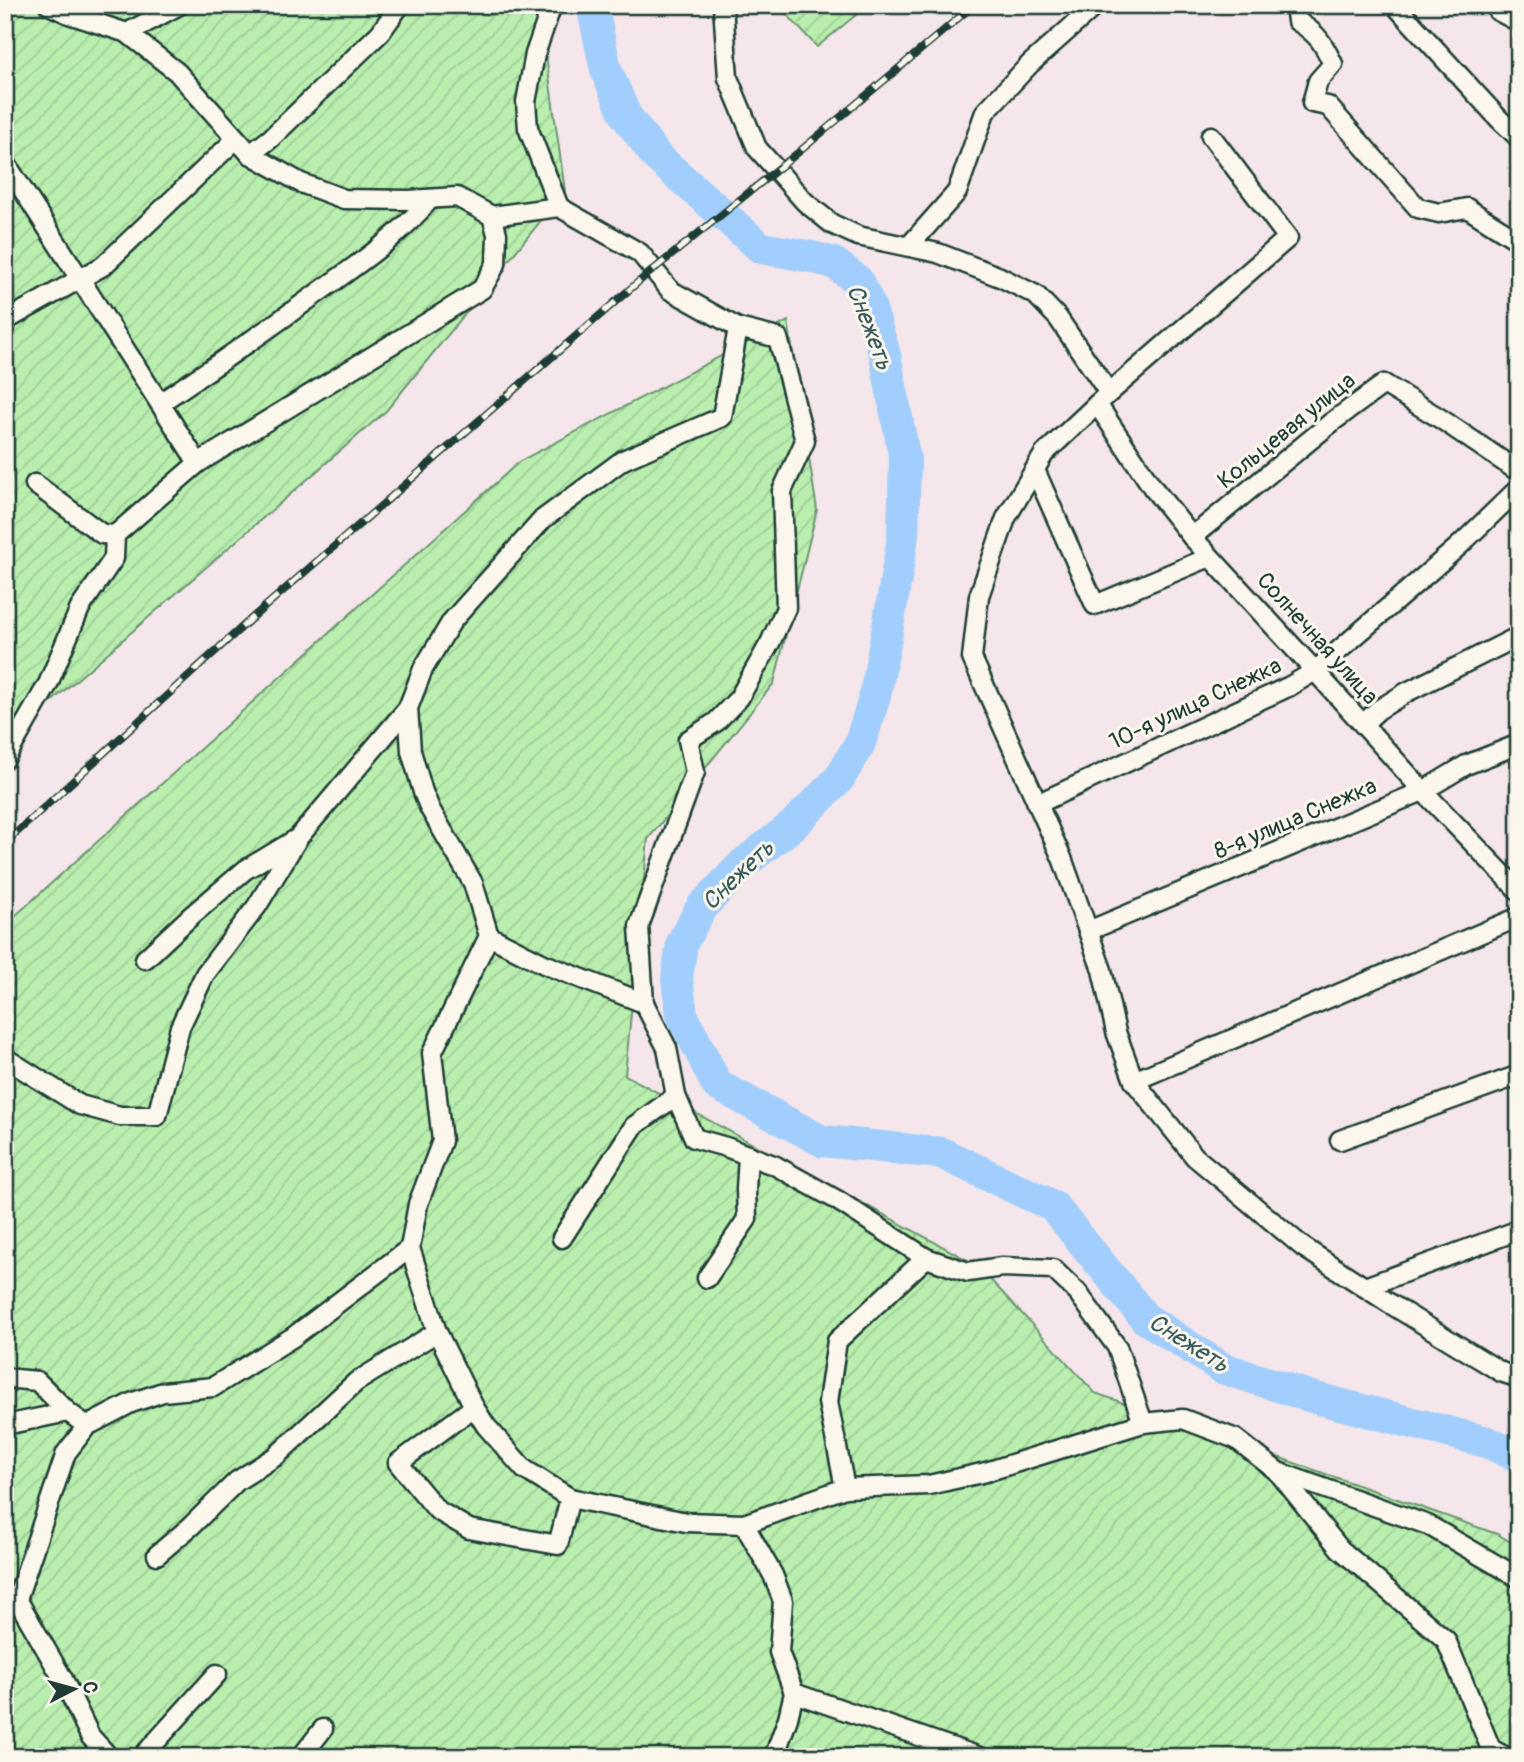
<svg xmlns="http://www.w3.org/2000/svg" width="1524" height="1762" font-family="Pangolin,sans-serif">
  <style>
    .garden { fill: url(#garden-furrows); stroke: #6c9672; stroke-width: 2 }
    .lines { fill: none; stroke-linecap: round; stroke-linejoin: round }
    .river { stroke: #a1cefc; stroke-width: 32 }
    .street-casing { stroke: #1f3d34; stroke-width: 23 }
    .street { stroke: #fbf7ec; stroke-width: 18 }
    .rail-casing { stroke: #1f3d34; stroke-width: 8 }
    .rail { stroke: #fbf7ec; stroke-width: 5; stroke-dasharray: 16; stroke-linecap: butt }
    .labels { text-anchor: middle; stroke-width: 6; stroke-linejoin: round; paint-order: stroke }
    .street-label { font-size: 23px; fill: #1f3d34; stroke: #fbf7ec }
    .water-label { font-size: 24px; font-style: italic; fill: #395a5c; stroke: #fbf7ec }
  </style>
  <defs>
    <pattern id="garden-furrows" width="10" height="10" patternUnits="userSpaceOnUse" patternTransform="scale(1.75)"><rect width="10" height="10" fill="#b9eeaf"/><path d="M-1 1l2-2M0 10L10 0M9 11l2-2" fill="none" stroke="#9fcd97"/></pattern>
  </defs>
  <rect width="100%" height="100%" fill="#f4e6ea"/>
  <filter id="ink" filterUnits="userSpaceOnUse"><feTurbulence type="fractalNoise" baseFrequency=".0143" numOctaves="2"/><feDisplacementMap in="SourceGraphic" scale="14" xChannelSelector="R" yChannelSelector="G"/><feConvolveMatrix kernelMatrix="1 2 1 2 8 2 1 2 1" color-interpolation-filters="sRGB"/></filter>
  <g filter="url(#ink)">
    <g class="garden">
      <polygon points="5,5 539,5 565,191 386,411 5,742"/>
      <polygon points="778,5 868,5 817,47"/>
      <polygon points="788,321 817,510 774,683 648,839 625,1075 977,1265 1095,1393 1497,1534 1519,1547 1519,1757 5,1757 5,925 520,461"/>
    </g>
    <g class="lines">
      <polyline class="river" points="592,5 606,70 626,116 657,157 761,248 812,257 834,263 857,280 870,306 885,355 905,460 903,536 889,621 875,696 860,743 839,779 793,825 743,864 701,908 682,943 677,979 682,1015 717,1085 822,1141 941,1153 1053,1206 1145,1318 1222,1368 1312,1397 1487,1442 1519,1457"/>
      <g class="street-casing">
        <g id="street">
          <polyline points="552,5 535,54 526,102 528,128 559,207"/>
          <polyline points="723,5 728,78 757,148 805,202 832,224 858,236 938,253 1000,277 1036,295 1058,318 1109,393"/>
          <path d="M1295,5L1297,21C1318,34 1323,43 1333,64L1318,81L1312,103L1328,106L1418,208L1439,213L1467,208L1519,241"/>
          <polyline points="1395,5 1500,120 1519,138"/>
          <polyline points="1498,11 1519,22"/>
          <polyline points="127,33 179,5"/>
          <polyline points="1211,136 1288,238 1109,393 1044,454 1006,518 979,596 972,658 1062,858 1102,970 1116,1032 1134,1081 1195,1157 1303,1247 1389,1303 1501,1372 1519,1378"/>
          <polyline points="250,154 270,139 380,33 400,5"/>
          <polyline points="5,162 198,463"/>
          <polyline points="492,216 559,207 640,253 670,290 738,328 778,338 805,441 782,491 786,608 770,643 739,698 716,722 688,740 695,772 639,926 644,1003"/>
          <polyline points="909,246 957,192 985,112 1030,64 1096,5"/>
          <polyline points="5,321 103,266 236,139"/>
          <polyline points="738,328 722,417 623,460 543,519 452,621 423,669 408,708 411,751 423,792 430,809 473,883 489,936 432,1053 442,1141 418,1204 410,1248 437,1332 474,1407 486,1426 524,1469 570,1498 686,1522 744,1524 845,1488 929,1485 986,1472 1143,1423 1183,1419 1236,1439 1278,1472 1428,1525 1519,1578"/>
          <path d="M160,403C214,367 267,330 319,292C358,264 399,237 430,199"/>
          <polyline points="1097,404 1153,488 1192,537 1315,671 1423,791 1519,891"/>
          <polyline points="1035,470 1095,605 1210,557"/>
          <polyline points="35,484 102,534 115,535"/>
          <polyline points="1192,537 1332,422 1384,384 1441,419 1519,472"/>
          <polyline points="1363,724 1378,710 1407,692 1519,636"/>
          <polyline points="5,759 48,684 80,608 114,558 115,535 198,463 482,289 496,264 497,234 492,216 457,197 409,200 344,199 301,183 250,154 177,72 127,33 69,14 49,5"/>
          <polyline points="1037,804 1290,686 1315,671 1459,546 1519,488"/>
          <polyline points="1088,931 1423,791 1466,765 1519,744"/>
          <polyline points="489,936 544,964 644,1003 667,1048 676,1096 694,1138 726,1147 776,1166 837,1200 926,1258 968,1272 1002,1267 1053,1269 1078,1293 1117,1347 1143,1423"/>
          <polyline points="145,959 192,915 245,870 298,838 408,708"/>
          <polyline points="5,1058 80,1105 120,1116 157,1116 180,1027 205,974 257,906 298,838"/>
          <polyline points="1134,1081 1519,917"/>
          <polyline points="1340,1140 1519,1075"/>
          <polyline points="562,1238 634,1126 676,1096"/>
          <polyline points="707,1278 747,1219 746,1189 748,1155"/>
          <polyline points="1365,1287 1519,1230"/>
          <polyline points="5,1378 37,1381 68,1412 87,1426"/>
          <polyline points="474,1407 398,1463 437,1510 469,1529 558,1545 570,1498"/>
          <polyline points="5,1425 68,1412"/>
          <polyline points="1278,1472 1340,1549 1446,1640 1491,1749 1506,1757"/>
          <polyline points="845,1488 828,1402 837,1341 926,1258"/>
          <polyline points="744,1524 773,1575 783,1601 779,1652 794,1693 788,1718 774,1757"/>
          <polyline points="157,1555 191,1526 237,1481 276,1456 356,1382 437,1332"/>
          <polyline points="794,1693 980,1757"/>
          <polyline points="109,1757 90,1736 63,1679 17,1599 66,1453 87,1426 131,1403 163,1392 213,1387 293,1337 410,1248"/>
          <polyline points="142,1757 217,1674"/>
          <polyline points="301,1757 323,1729"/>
        </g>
      </g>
      <use href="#street" class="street"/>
      <g class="rail-casing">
        <polyline id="rail" points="5,843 253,617 637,283 800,151 974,5"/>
      </g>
      <use href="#rail" class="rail"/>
    </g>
  </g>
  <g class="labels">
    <g class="street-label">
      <text transform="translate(1286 430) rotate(-39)" y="8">Кольцевая улица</text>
      <text transform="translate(1318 638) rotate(48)" y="8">Солнечная улица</text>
      <text transform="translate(1195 703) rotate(-25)" y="8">10-я улица Снежка</text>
      <text transform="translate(1295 818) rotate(-23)" y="8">8-я улица Снежка</text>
    </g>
    <g class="water-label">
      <text transform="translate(870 327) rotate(69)" y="8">Снежеть</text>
      <text transform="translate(738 875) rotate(-44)" y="8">Снежеть</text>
      <text transform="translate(1189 1343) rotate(32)" y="8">Снежеть</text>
    </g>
  </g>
  <rect width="1524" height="1762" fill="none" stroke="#fbf7ec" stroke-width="28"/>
  <rect x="14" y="14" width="1496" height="1734" fill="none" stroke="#1f3d34" stroke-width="2.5" filter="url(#ink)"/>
  <g transform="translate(74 1689) rotate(84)" stroke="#fbf7ec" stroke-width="5" paint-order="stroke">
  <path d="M0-5L12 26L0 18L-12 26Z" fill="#1f3d34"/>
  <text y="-10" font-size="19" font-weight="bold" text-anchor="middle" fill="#1f3d34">С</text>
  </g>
</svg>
